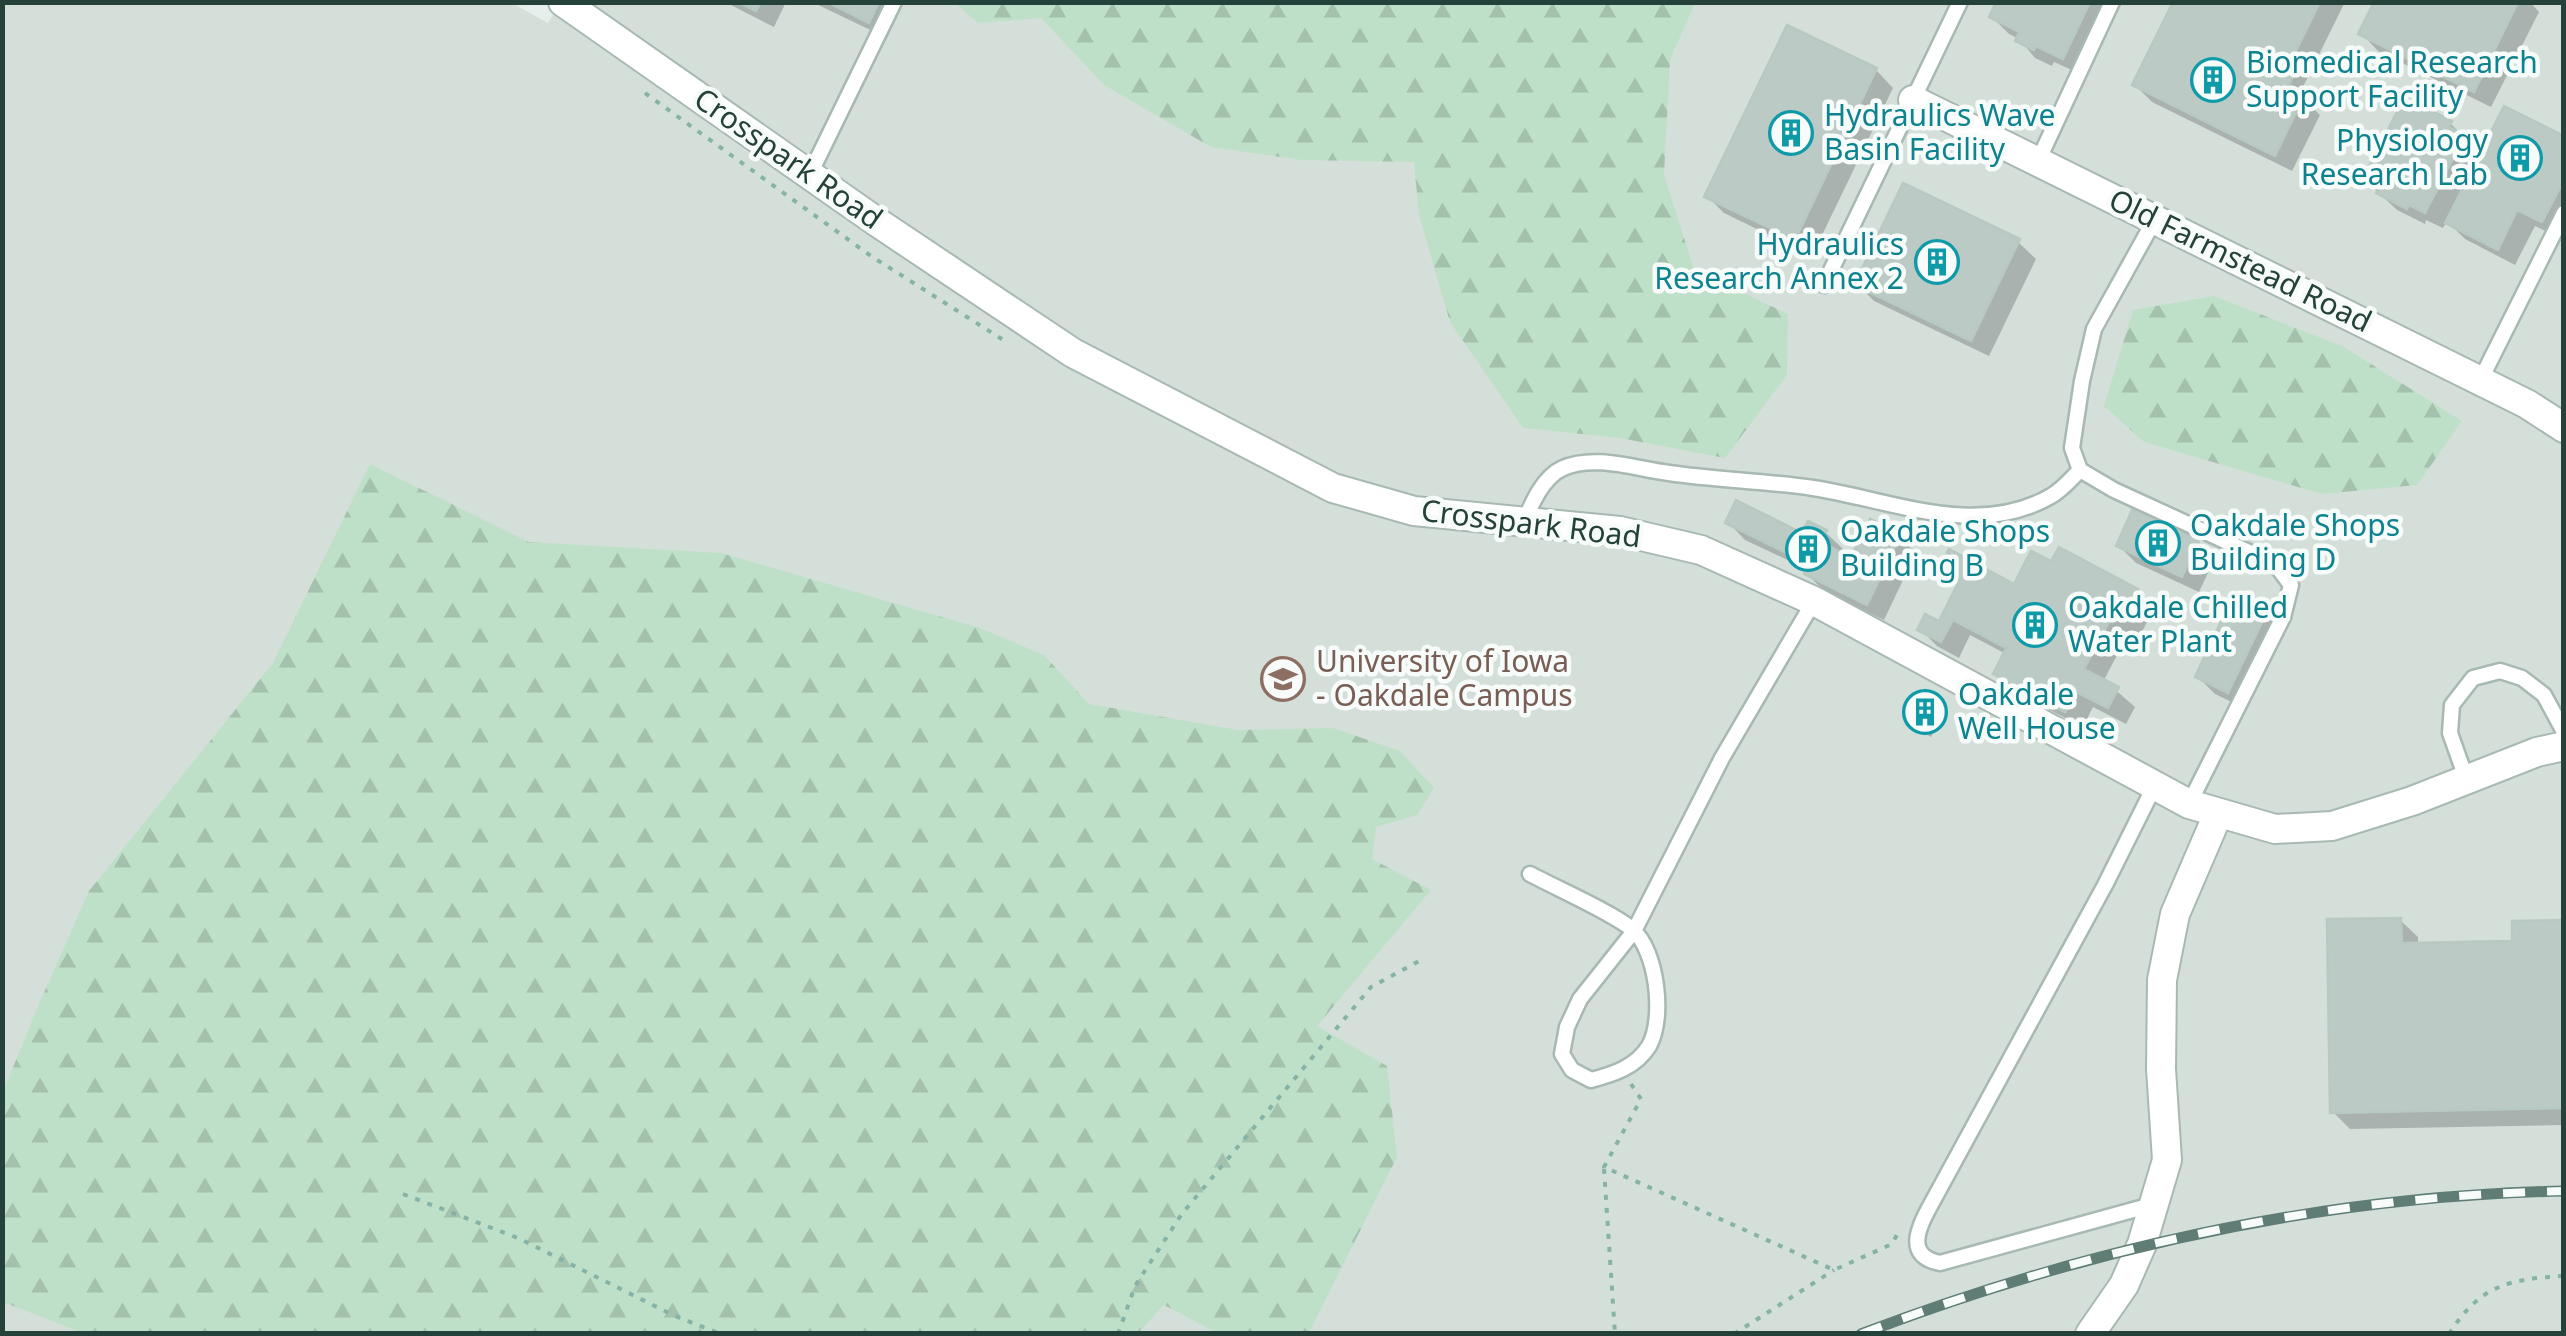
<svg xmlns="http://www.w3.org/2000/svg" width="2566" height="1336" font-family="'Noto Sans',sans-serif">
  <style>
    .built { fill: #d4dfda }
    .forest { fill: url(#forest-firs) }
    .shadow { fill: #0003 }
    .building { fill: #bbcac4; stroke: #b8c9c2; stroke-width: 2.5 }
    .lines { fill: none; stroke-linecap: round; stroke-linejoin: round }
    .lane-casing { stroke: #a8b8b2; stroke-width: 19 }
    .street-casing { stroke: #a8b8b2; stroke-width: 32 }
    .path { stroke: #86b3a5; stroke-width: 4; stroke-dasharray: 5 8; stroke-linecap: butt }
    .lane { stroke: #fff; stroke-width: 14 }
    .street { stroke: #fff; stroke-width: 28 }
    .rail-casing { stroke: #5f7d75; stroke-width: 11 }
    .rail { stroke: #f7fbf9; stroke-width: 8; stroke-dasharray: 22; stroke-linecap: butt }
    .labels { text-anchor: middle; stroke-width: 9; stroke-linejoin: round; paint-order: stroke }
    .culture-label { font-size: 30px; fill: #0d838f; stroke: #f7fbf9; text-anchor: start }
    .street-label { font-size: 30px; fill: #24423a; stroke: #f7fbf9 }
    .education-label { font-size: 30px; fill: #785e54; stroke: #f7fbf9; text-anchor: start }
  </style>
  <defs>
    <pattern id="forest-firs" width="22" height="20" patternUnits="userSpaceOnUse" patternTransform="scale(2.5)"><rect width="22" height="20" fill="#bfe0c8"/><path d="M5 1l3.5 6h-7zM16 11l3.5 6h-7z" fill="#a4c1ad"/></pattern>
  </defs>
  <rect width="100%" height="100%" fill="#e6efeb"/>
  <polygon class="built" points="510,2 548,23 561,2 2563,3 2563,1333 3,1334 3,3"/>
  <g class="forest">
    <polygon points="955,3 1695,3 1670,60 1664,175 1694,269 1788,314 1787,375 1725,458 1620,438 1523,428 1450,322 1419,215 1414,162 1302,160 1211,147 1104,85 1041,18 978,23"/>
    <polygon points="2214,296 2344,347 2462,421 2417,485 2322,494 2144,442 2104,406 2133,310"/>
    <polygon points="370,464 529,542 721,553 980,628 1044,655 1089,704 1238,730 1333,728 1400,751 1434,788 1417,815 1376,827 1372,859 1431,890 1317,1026 1387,1066 1397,1157 1309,1333 1217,1333 1164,1305 1137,1334 85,1334 3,1302 3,1092 38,1006 89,891 273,663"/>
  </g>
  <g class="shadow">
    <polygon points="725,2 786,2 774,27"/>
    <polygon points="812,2 904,2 887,38"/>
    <polygon points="1998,2 2115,2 2081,74 2054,62 2052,66 2035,58 2019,39 2009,34 1992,17"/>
    <polygon points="2176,2 2345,2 2303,87 2309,94 2306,101 2320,115 2292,171 2152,102 2135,85"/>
    <polygon points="2376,2 2530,2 2539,12 2491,107 2378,51 2361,33"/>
    <polygon points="1876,70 1893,88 1812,256 1724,213 1707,196"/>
    <polygon points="2450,123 2482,155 2564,139 2564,230 2560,238 2535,226 2515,265 2465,239 2447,221 2443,228 2426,220 2425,224 2397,210 2365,180"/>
    <polygon points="2018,242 2036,259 1989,356 1874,301 1857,284"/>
    <polygon points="2135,512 2198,541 2215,558 2199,592 2136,563 2119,546"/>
    <polygon points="1728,522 1804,536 1825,532 1843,549 1840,554 1852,560 1899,536 1916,553 1884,620 1824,591 1807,574 1809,570 1745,540"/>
    <polygon points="2052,565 2137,591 2154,608 2140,636 2127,636 2104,680 2135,707 2126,724 2093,707 2083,727 2013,691 1996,674 2006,654 1970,635 1959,658 1937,646 1920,629 1940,624 1960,586 1942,568 2015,587"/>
    <polygon points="2266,614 2283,631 2246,709 2215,694 2198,677"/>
    <polygon points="1942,702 1947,707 1931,737 1910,725"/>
    <polygon points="2400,920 2418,937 2418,945 2515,944 2564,923 2564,1125 2350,1129 2333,1112"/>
  </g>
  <g class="building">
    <polygon points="738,2 761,2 756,11"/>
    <polygon points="827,2 879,2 869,23"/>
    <polygon points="1996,2 2090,2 2063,59 2036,46 2034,50 2015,41 2019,32 1989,17"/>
    <polygon points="2173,2 2320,2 2286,71 2294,75 2287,88 2304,96 2275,156 2132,85"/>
    <polygon points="2374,2 2518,2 2474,92 2358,34"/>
    <polygon points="1787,25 1877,68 1795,240 1704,197"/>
    <polygon points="2402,102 2418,109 2420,105 2452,121 2449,127 2465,135 2425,213 2409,205 2407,209 2376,193 2379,189 2362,180"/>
    <polygon points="2504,106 2564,136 2564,180 2542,222 2517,210 2498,250 2445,223"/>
    <polygon points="1903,183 2020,239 1971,341 1854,285"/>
    <polygon points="1736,500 1802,533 1808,521 1827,530 1821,542 1851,557 1870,519 1901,534 1867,605 1804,574 1809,564 1725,523"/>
    <polygon points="2133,508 2199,539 2182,577 2116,546"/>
    <polygon points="2059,547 2138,589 2122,619 2110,620 2084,669 2119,687 2108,708 2076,692 2065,712 1993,674 2006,648 1953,620 1941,642 1917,630 1925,614 1939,621 1960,579 1939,568 1949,549 2014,584 2031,551 2051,561"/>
    <polygon points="2232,598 2267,612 2228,693 2195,677"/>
    <polygon points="1926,690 1943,700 1925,734 1907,725"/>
    <polygon points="2401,918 2402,943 2512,941 2512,921 2564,920 2564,1108 2330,1113 2327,919"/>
  </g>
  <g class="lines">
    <g class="lane-casing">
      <g id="lane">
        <polyline points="2038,161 2112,2"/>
        <polyline points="810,174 894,2"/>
        <polyline points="2155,219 2094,329 2082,381 2072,448 2080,470 2114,490 2275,564 2291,585 2283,617 2189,804"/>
        <polyline points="1824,285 1960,2"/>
        <polyline points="2480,381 2564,213"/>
        <path d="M1524,522C1532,503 1543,477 1563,468C1595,454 1636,469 1669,473C1717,480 1766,481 1813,488C1891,500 1977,539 2051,496C2062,490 2071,479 2080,470"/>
        <polyline points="2466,778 2450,733 2452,705 2473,678 2500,671 2522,678 2544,695 2564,732"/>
        <path d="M2155,785L2105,885L1929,1208C1917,1230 1906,1256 1940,1263L2155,1204"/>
        <path d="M1530,874C1558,889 1609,911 1632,929C1657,950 1665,1018 1649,1046C1636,1067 1614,1074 1591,1080L1572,1070L1562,1054L1567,1027L1580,999L1634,931L1722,758L1814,601"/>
      </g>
    </g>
    <g class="street-casing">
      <g id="street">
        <polyline points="563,2 877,222 1073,353 1333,488 1414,511 1620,531 1701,550 1814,601 2189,804 2275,829 2332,826 2412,801 2537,752 2564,746"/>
        <polyline points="1913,100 2527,404 2564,428"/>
        <polyline points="2090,1334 2124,1285 2142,1244 2167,1160 2161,1069 2162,980 2175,914 2218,814"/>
      </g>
    </g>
    <g class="path">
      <polyline points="645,93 871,256 1008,343"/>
      <polyline points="1631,1084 1641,1099 1604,1167 1834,1270 1892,1244 1899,1231"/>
      <polyline points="1604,1169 1615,1334"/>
      <polyline points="403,1194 518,1238 675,1316 721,1334"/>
      <polyline points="1118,1334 1135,1286 1181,1215 1371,987 1421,960"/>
      <polyline points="1734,1334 1834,1270"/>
      <path d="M2449,1334C2480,1285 2509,1279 2564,1276"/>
    </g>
    <use href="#lane" class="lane"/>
    <use href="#street" class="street"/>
    <g class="rail-casing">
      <path id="rail" d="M1861,1334C2087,1248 2321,1196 2564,1191"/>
    </g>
    <use href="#rail" class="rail"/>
  </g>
  <defs>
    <g id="building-ring" transform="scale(2.25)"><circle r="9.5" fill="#f7fbf9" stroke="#0f9aa8" stroke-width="1.5"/><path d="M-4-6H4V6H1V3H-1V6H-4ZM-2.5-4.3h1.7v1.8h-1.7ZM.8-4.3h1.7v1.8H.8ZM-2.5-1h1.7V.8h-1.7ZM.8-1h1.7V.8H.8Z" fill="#0f9aa8"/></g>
    <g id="university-ring" transform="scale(2.25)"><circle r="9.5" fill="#f7fbf9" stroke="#8d6e63" stroke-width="1.5"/><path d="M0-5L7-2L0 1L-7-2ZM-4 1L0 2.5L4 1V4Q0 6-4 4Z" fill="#8d6e63"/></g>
  </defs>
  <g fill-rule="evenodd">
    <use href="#building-ring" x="2213" y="80"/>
    <use href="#building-ring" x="1791" y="133"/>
    <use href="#building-ring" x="2520" y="158"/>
    <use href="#building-ring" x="1937" y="262"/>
    <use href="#building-ring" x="2158" y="543"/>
    <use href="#building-ring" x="1808" y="549"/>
    <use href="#building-ring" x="2035" y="625"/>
    <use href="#university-ring" x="1283" y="679"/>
    <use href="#building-ring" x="1925" y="712"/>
  </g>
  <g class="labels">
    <g class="culture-label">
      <text x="2246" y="73">Biomedical Research<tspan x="2246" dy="34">Support Facility</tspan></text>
      <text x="1824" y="126">Hydraulics Wave<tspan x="1824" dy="34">Basin Facility</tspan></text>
      <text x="2488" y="151" text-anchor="end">Physiology<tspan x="2488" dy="34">Research Lab</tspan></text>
      <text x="1904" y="255" text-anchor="end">Hydraulics<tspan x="1904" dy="34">Research Annex 2</tspan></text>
      <text x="2190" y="536">Oakdale Shops<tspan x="2190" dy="34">Building D</tspan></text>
      <text x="1840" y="542">Oakdale Shops<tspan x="1840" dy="34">Building B</tspan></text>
      <text x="2068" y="618">Oakdale Chilled<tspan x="2068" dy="34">Water Plant</tspan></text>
      <text x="1958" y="705">Oakdale<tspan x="1958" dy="34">Well House</tspan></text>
    </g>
    <g class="street-label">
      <text transform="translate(788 159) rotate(35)" y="10">Crosspark Road</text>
      <text transform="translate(2240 261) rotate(26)" y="10">Old Farmstead Road</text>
      <text transform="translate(1531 524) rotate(7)" y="10">Crosspark Road</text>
    </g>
    <g class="education-label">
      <text x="1316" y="672">University of Iowa<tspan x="1316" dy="34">- Oakdale Campus</tspan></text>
    </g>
  </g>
  <rect width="2566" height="1336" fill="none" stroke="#24423a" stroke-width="10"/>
</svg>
